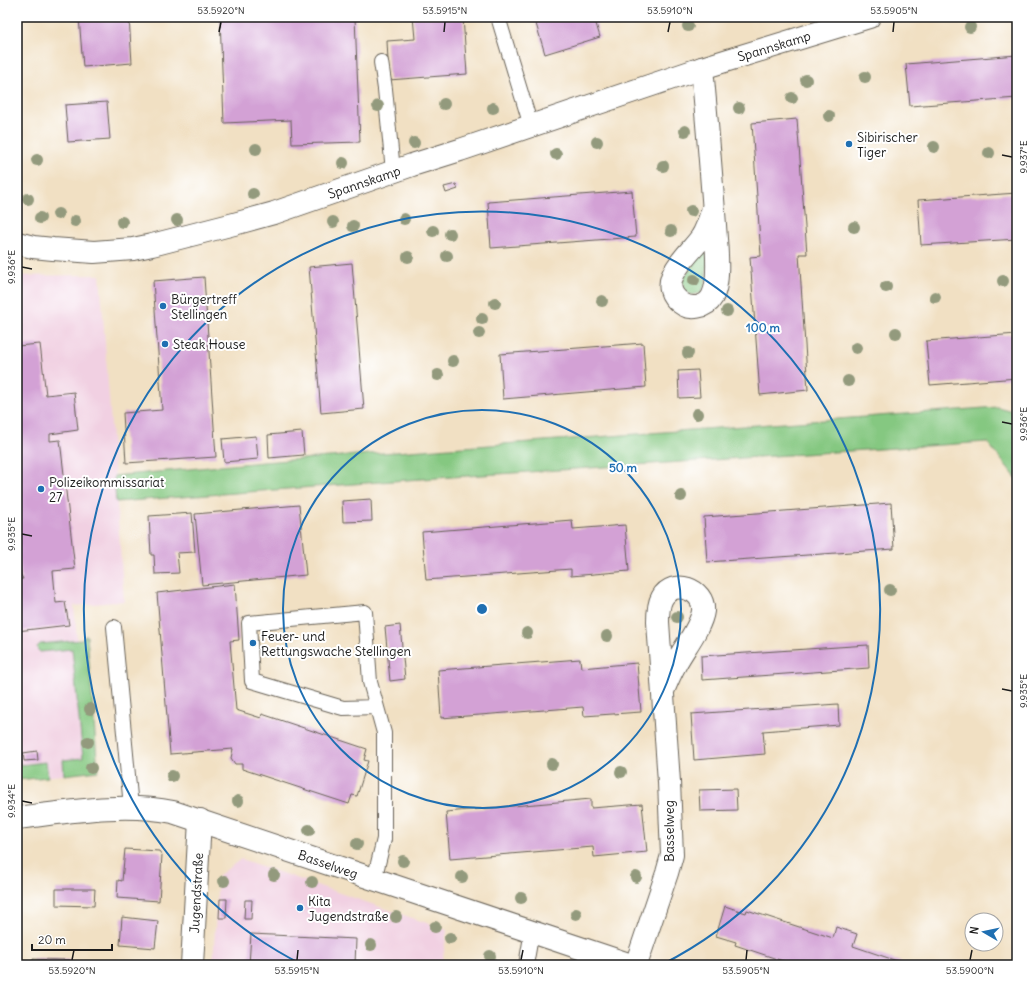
<svg xmlns="http://www.w3.org/2000/svg" width="1034" height="982" font-family="Delius,sans-serif">
  <style>
    .built { fill: #f1d0e2 }
    .green { fill: #85c881; stroke: #50724e }
    .building { fill: #d3a1d5 }
    .lines { fill: none; stroke-linecap: round; stroke-linejoin: round }
    .service-casing { stroke: #676156; stroke-width: 16 }
    .minor-casing { stroke: #676156; stroke-width: 24 }
    .tertiary-casing { stroke: #676156; stroke-width: 24 }
    .service { stroke: #fff; stroke-width: 14 }
    .minor { stroke: #fff; stroke-width: 22 }
    .tertiary { stroke: #fff; stroke-width: 22 }
    .tree { fill: #939a7d }
    .ticks { fill: none; stroke: #1c1c1c; stroke-width: 1.5 }
    .ring { fill: none; stroke: #1f6fb2; stroke-width: 2 }
    .poi-dot { fill: #1f6fb2; stroke: #fff; stroke-width: 1.5 }
    .labels { text-anchor: middle; stroke-width: 4; stroke-linejoin: round; paint-order: stroke }
    .street-label { font-size: 13px; fill: #1c1c1c; stroke: #fff }
    .poi-label { font-size: 13px; fill: #1c1c1c; stroke: #fff; text-anchor: start }
    .centre { fill: #1f6fb2; stroke: #fff; stroke-width: 2 }
    .ring-label { font-size: 12px; text-anchor: middle; font-weight: bold; fill: #1f6fb2; stroke: #fff; stroke-width: 4; stroke-linejoin: round; paint-order: stroke }
    .neatline { fill: none; stroke: #1c1c1c; stroke-width: 1.5 }
    .ticks-label { font-size: 10px; text-anchor: middle; fill: #1c1c1c }
  </style>
  <rect width="100%" height="100%" fill="#fff"/>
  <filter id="ink" filterUnits="userSpaceOnUse"><feTurbulence type="fractalNoise" baseFrequency=".025" numOctaves="2"/><feDisplacementMap in="SourceGraphic" scale="8" xChannelSelector="R" yChannelSelector="G"/><feConvolveMatrix kernelMatrix="1 2 1 2 8 2 1 2 1" color-interpolation-filters="sRGB"/></filter>
  <filter id="wash" filterUnits="userSpaceOnUse"><feTurbulence type="fractalNoise" baseFrequency=".012" numOctaves="4" result="noise"/><feDisplacementMap in="SourceGraphic" scale="16" xChannelSelector="R" yChannelSelector="G"/><feGaussianBlur stdDeviation="0.9" result="paint"/><feColorMatrix in="noise" values="0 0 0 0 0 0 0 0 0 0 0 0 0 0 0 0 0 1.4 0 .05"/><feComposite in="paint" operator="in"/></filter>
  <g filter="url(#wash)">
    <rect width="100%" height="100%" fill="#f1e0c3"/>
    <g class="built">
      <polygon points="100,275 124,601 74,606 88,762 98,771 17,780 17,276"/>
      <polygon points="241,859 447,930 442,965 213,965 218,876"/>
    </g>
    <g class="green">
      <polygon points="702,252 707,254 708,257 705,286 700,293 692,295 685,291 682,282 684,277"/>
      <polygon points="998,407 1012,411 1017,414 1017,479 987,442 406,480 116,502 114,476 263,462"/>
      <polygon points="85,636 87,636 98,771 64,775 63,760 83,758 72,649 40,652 38,650 37,647 40,644 81,640"/>
      <polygon points="17,751 18,751 20,765 46,762 48,777 17,780"/>
    </g>
    <g id="blocks">
      <g class="building">
        <polygon points="79,17 129,17 132,63 83,67"/>
        <polygon points="220,17 355,17 360,142 292,144 291,120 224,123"/>
        <polygon points="413,17 463,17 467,74 389,80 387,41 415,39"/>
        <polygon points="534,17 594,17 600,37 545,54"/>
        <polygon points="1017,55 1017,98 910,106 906,64"/>
        <polygon points="107,102 110,139 68,142 65,105"/>
        <polygon points="797,119 807,254 799,254 808,390 760,395 750,257 761,256 752,123"/>
        <polygon points="456,184 458,189 446,193 444,187"/>
        <polygon points="632,191 636,237 491,248 488,202"/>
        <polygon points="1017,193 1017,239 921,245 918,200"/>
        <polygon points="352,263 364,409 321,413 309,267"/>
        <polygon points="204,277 216,457 126,463 123,413 162,410 153,281"/>
        <polygon points="1017,334 1017,378 930,385 926,341"/>
        <polygon points="643,343 646,387 503,399 500,354"/>
        <polygon points="40,344 46,395 74,392 78,430 50,434 50,441 60,440 75,569 53,571 56,603 65,602 69,625 17,631 17,579 23,579 21,575 17,536 17,346"/>
        <polygon points="698,370 700,397 679,398 678,371"/>
        <polygon points="302,432 304,455 269,458 268,435"/>
        <polygon points="256,436 258,459 224,462 222,439"/>
        <polygon points="371,499 372,521 343,522 342,501"/>
        <polygon points="891,503 894,549 707,562 704,517"/>
        <polygon points="299,505 306,575 202,585 195,514"/>
        <polygon points="192,513 195,552 177,553 179,573 155,574 154,555 151,555 149,516"/>
        <polygon points="572,520 573,529 625,525 629,571 571,576 571,569 426,580 422,532"/>
        <polygon points="235,584 239,640 230,641 236,710 261,718 262,714 367,749 364,760 368,761 357,796 352,795 349,804 242,769 242,764 235,764 231,758 233,749 170,754 157,593"/>
        <polygon points="400,625 405,679 390,681 385,627"/>
        <polygon points="868,645 869,668 702,680 701,656"/>
        <polygon points="580,659 581,668 637,663 641,712 584,716 583,707 441,718 438,670"/>
        <polygon points="838,704 839,725 763,731 765,754 694,760 691,714"/>
        <polygon points="37,751 38,760 24,761 23,753"/>
        <polygon points="736,789 737,810 700,811 699,790"/>
        <polygon points="591,799 591,808 642,804 647,852 594,857 593,847 450,859 446,812"/>
        <polygon points="125,849 159,851 162,855 159,901 117,898 118,880 122,881"/>
        <polygon points="56,889 95,889 94,906 56,905"/>
        <polygon points="220,899 227,899 226,918 219,918"/>
        <polygon points="245,900 252,900 251,919 244,919"/>
        <polygon points="725,906 746,913 747,910 833,938 836,927 857,934 853,946 909,965 795,965 735,945 736,942 716,936"/>
        <polygon points="122,917 158,921 155,948 120,945"/>
        <polygon points="251,934 356,939 355,965 249,965"/>
        <polygon points="33,959 70,960 70,965 33,965"/>
      </g>
    </g>
  </g>
  <g filter="url(#ink)">
    <use href="#blocks" fill-opacity="0" stroke="#676156" stroke-width="1"/>
    <g class="lines">
      <g class="service-casing">
        <g id="service">
          <polyline points="498,17 531,126"/>
          <polyline points="381,62 385,89 393,171"/>
          <polyline points="114,627 131,807"/>
          <polyline points="374,880 384,839 384,733 370,682 365,612 249,623 252,681 343,708 376,707"/>
          <polyline points="526,965 532,931"/>
        </g>
      </g>
      <g class="minor-casing">
        <g id="minor">
          <path d="M702,68C707,120 711,172 715,225C716,242 721,282 712,297C706,308 690,310 681,303C653,283 688,256 701,238C707,229 710,218 713,208"/>
          <polyline points="17,243 33,247 53,249 94,252 133,249 152,245 234,224 274,213 412,165 460,150 702,68 869,17"/>
          <polyline points="192,965 200,820"/>
          <path d="M636,965L667,873L672,855L669,782L658,622C658,615 658,605 662,598C673,578 705,589 703,611C701,627 684,648 676,663C671,672 667,681 663,691"/>
        </g>
      </g>
      <g class="tertiary-casing">
        <path id="tertiary" d="M17,818C68,812 122,802 173,812L631,965"/>
      </g>
      <use href="#service" class="service"/>
      <use href="#minor" class="minor"/>
      <use href="#tertiary" class="tertiary"/>
    </g>
    <g class="tree">
      <circle cx="688" cy="26" r="6"/>
      <circle cx="970" cy="27" r="6"/>
      <circle cx="865" cy="77" r="6"/>
      <circle cx="806" cy="80" r="6"/>
      <circle cx="792" cy="98" r="6"/>
      <circle cx="444" cy="104" r="6"/>
      <circle cx="378" cy="106" r="6"/>
      <circle cx="493" cy="108" r="6"/>
      <circle cx="739" cy="108" r="6"/>
      <circle cx="829" cy="116" r="6"/>
      <circle cx="685" cy="131" r="6"/>
      <circle cx="597" cy="142" r="6"/>
      <circle cx="414" cy="143" r="6"/>
      <circle cx="934" cy="147" r="6"/>
      <circle cx="256" cy="149" r="6"/>
      <circle cx="989" cy="153" r="6"/>
      <circle cx="556" cy="154" r="6"/>
      <circle cx="37" cy="160" r="6"/>
      <circle cx="343" cy="163" r="6"/>
      <circle cx="663" cy="166" r="6"/>
      <circle cx="253" cy="194" r="6"/>
      <circle cx="28" cy="199" r="6"/>
      <circle cx="691" cy="211" r="6"/>
      <circle cx="58" cy="214" r="6"/>
      <circle cx="40" cy="218" r="6"/>
      <circle cx="404" cy="219" r="6"/>
      <circle cx="177" cy="220" r="6"/>
      <circle cx="75" cy="221" r="6"/>
      <circle cx="122" cy="222" r="6"/>
      <circle cx="333" cy="222" r="6"/>
      <circle cx="353" cy="226" r="6"/>
      <circle cx="854" cy="227" r="6"/>
      <circle cx="433" cy="231" r="6"/>
      <circle cx="671" cy="231" r="6"/>
      <circle cx="450" cy="234" r="6"/>
      <circle cx="447" cy="256" r="6"/>
      <circle cx="408" cy="257" r="6"/>
      <circle cx="694" cy="280" r="6"/>
      <circle cx="1003" cy="281" r="6"/>
      <circle cx="886" cy="287" r="6"/>
      <circle cx="935" cy="297" r="6"/>
      <circle cx="602" cy="301" r="6"/>
      <circle cx="495" cy="303" r="6"/>
      <circle cx="727" cy="311" r="6"/>
      <circle cx="482" cy="319" r="6"/>
      <circle cx="479" cy="333" r="6"/>
      <circle cx="896" cy="333" r="6"/>
      <circle cx="856" cy="348" r="6"/>
      <circle cx="688" cy="353" r="6"/>
      <circle cx="453" cy="361" r="6"/>
      <circle cx="438" cy="375" r="6"/>
      <circle cx="848" cy="381" r="6"/>
      <circle cx="697" cy="414" r="6"/>
      <circle cx="681" cy="496" r="6"/>
      <circle cx="890" cy="590" r="6"/>
      <circle cx="677" cy="617" r="6"/>
      <circle cx="527" cy="633" r="6"/>
      <circle cx="607" cy="636" r="6"/>
      <circle cx="90" cy="709" r="6"/>
      <circle cx="88" cy="742" r="6"/>
      <circle cx="552" cy="764" r="6"/>
      <circle cx="91" cy="768" r="6"/>
      <circle cx="621" cy="772" r="6"/>
      <circle cx="172" cy="776" r="6"/>
      <circle cx="238" cy="801" r="6"/>
      <circle cx="309" cy="830" r="6"/>
      <circle cx="357" cy="844" r="6"/>
      <circle cx="403" cy="861" r="6"/>
      <circle cx="274" cy="875" r="6"/>
      <circle cx="462" cy="877" r="6"/>
      <circle cx="636" cy="877" r="6"/>
      <circle cx="224" cy="881" r="6"/>
      <circle cx="312" cy="882" r="6"/>
      <circle cx="521" cy="898" r="6"/>
      <circle cx="576" cy="914" r="6"/>
      <circle cx="396" cy="917" r="6"/>
      <circle cx="435" cy="927" r="6"/>
      <circle cx="450" cy="938" r="6"/>
      <circle cx="371" cy="945" r="6"/>
      <circle cx="490" cy="956" r="6"/>
    </g>
  </g>
  <path class="ticks" d="M219,32L221,22M444,32L445,22M668,32L670,22M893,32L894,22M1002,155L1012,157M22,267L32,269M1002,422L1012,424M22,534L32,536M1002,689L1012,691M22,801L32,803M72,960L74,950M297,960L298,950M521,960L523,950M746,960L747,950M970,960L972,950"/>
  <g class="ring">
    <circle cx="482" cy="609" r="199"/>
    <path d="M301 964A398 398 0 1 1 663 964"/>
  </g>
  <g class="poi-dot">
    <circle cx="849" cy="144" r="4"/>
    <circle cx="163" cy="306" r="4"/>
    <circle cx="165" cy="344" r="4"/>
    <circle cx="41" cy="489" r="4"/>
    <circle cx="253" cy="643" r="4"/>
    <circle cx="300" cy="908" r="4"/>
  </g>
  <g class="labels">
    <g class="street-label">
      <text transform="translate(774 46) rotate(-17)" y="5">Spannskamp</text>
      <text transform="translate(364 182) rotate(-19)" y="5">Spannskamp</text>
      <text transform="translate(669 831) rotate(-90)" y="5">Basselweg</text>
      <text transform="translate(328 864) rotate(19)" y="5">Basselweg</text>
      <text transform="translate(196 893) rotate(-87)" y="5">Jugendstraße</text>
    </g>
    <g class="poi-label">
      <text x="857" y="142">Sibirischer<tspan x="857" dy="15">Tiger</tspan></text>
      <text x="171" y="304">Bürgertreff<tspan x="171" dy="15">Stellingen</tspan></text>
      <text x="173" y="349">Steak House</text>
      <text x="49" y="487">Polizeikommissariat<tspan x="49" dy="15">27</tspan></text>
      <text x="261" y="641">Feuer- und<tspan x="261" dy="15">Rettungswache Stellingen</tspan></text>
      <text x="308" y="906">Kita<tspan x="308" dy="15">Jugendstraße</tspan></text>
    </g>
  </g>
  <circle cx="482" cy="609" r="6" class="centre"/>
  <g class="ring-label">
    <text x="763" y="332">100 m</text>
    <text x="623" y="472">50 m</text>
  </g>
  <rect width="1034" height="982" fill="none" stroke="#fff" stroke-width="44"/>
  <g transform="translate(984 932) rotate(279)"><circle r="19" fill="#ffffff" stroke="#a4a4a4"/>
  <path d="M0-3L7 15L0 10L-7 15Z" fill="#1f6fb2"/>
  <text y="-6" font-size="11" font-weight="bold" text-anchor="middle" fill="#1c1c1c">N</text>
  </g>
  <path d="M32 944v6h80v-6" fill="none" stroke="#1c1c1c" stroke-width="2"/>
  <text x="38" y="944" font-size="12" fill="#1c1c1c" stroke="#ffffff" stroke-width="3" paint-order="stroke">20 m</text>
  <rect x="22" y="22" width="990" height="938" class="neatline"/>
  <g class="ticks-label">
    <text x="221" y="14">53.5920°N</text>
    <text x="445" y="14">53.5915°N</text>
    <text x="670" y="14">53.5910°N</text>
    <text x="894" y="14">53.5905°N</text>
    <text transform="translate(1023 157) rotate(-90)" y="4">9.937°E</text>
    <text transform="translate(11 267) rotate(-90)" y="4">9.936°E</text>
    <text transform="translate(1023 424) rotate(-90)" y="4">9.936°E</text>
    <text transform="translate(11 534) rotate(-90)" y="4">9.935°E</text>
    <text transform="translate(1023 691) rotate(-90)" y="4">9.935°E</text>
    <text transform="translate(11 801) rotate(-90)" y="4">9.934°E</text>
    <text x="72" y="974">53.5920°N</text>
    <text x="297" y="974">53.5915°N</text>
    <text x="521" y="974">53.5910°N</text>
    <text x="746" y="974">53.5905°N</text>
    <text x="970" y="974">53.5900°N</text>
  </g>
</svg>
